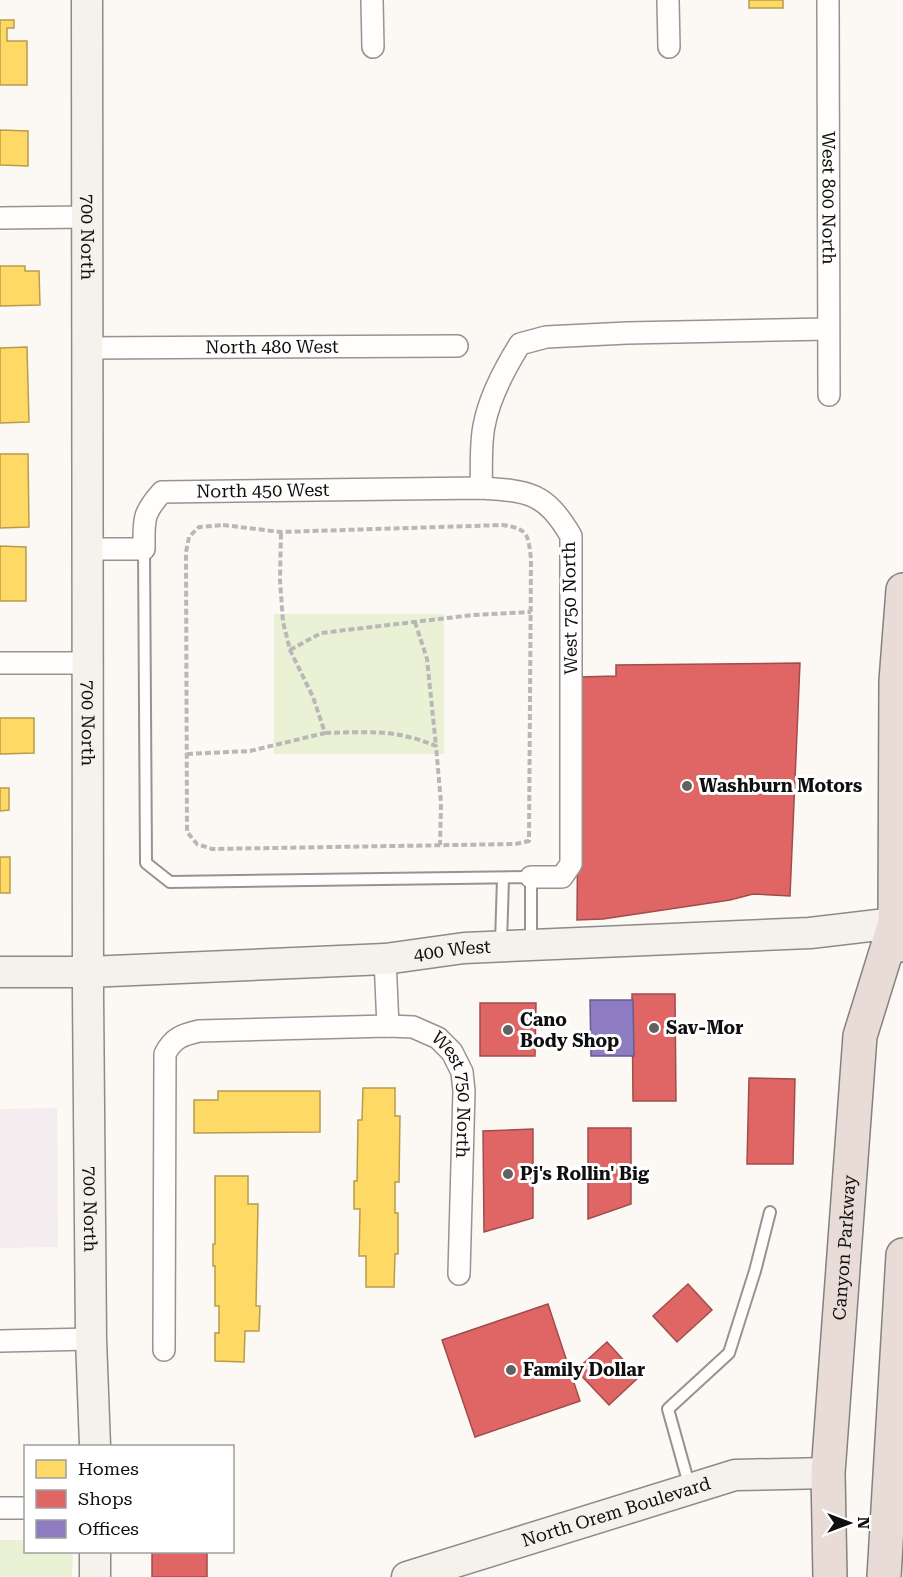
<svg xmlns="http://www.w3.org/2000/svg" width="903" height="1577" font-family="'Roboto Serif',serif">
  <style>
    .industrial { fill: #f3edf0 }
    .green { fill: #eaf1d4 }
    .homes { fill: #ffd966; stroke: #b79c4c; stroke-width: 1.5 }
    .shops { fill: #e06666; stroke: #a14c4c; stroke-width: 1.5 }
    .offices { fill: #8e7cc3; stroke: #685b8d; stroke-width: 1.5 }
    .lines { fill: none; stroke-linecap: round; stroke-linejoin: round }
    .lane-casing { stroke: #969492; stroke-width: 14 }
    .street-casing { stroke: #969492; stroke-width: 24 }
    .secondary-casing { stroke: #8c8b89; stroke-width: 33 }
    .highway-casing { stroke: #83827f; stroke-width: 36 }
    .path { stroke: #b9b8b8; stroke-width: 4; stroke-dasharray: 6 3; stroke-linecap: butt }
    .lane { stroke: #fffefd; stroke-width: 10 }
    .street { stroke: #fffefd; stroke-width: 21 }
    .secondary { stroke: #f5f2eb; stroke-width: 30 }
    .highway { stroke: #e9dcd6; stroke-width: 33 }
    .poi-dot { fill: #62615f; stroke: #fff; stroke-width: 2 }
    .labels { text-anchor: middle; stroke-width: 6; stroke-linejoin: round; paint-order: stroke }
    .street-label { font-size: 18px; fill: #0f0f0f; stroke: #fff }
    .poi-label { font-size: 18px; font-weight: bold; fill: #0f0f0f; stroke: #fff; text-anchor: start }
  </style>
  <rect width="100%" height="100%" fill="#fcf9f4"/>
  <polygon class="industrial" points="57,1108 58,1247 0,1248 0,1109"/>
  <g class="green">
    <rect x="274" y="614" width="170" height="140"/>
    <polygon points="0,1540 25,1540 26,1552 73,1552 72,1577 0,1577"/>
  </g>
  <g class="homes">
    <rect x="749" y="0" width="34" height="8"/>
    <polygon points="0,20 14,20 14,28 7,28 7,41 27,41 27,85 0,85"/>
    <polygon points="0,130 28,131 28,166 0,165"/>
    <polygon points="0,266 25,266 25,271 39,271 40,305 0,306"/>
    <polygon points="27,347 29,422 0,423 0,348"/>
    <polygon points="0,454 28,454 29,527 0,528"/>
    <polygon points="0,546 26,547 26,601 0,601"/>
    <polygon points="0,718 34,718 34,753 0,754"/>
    <polygon points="0,788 9,788 9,810 0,811"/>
    <rect x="0" y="857" width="10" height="36"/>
    <polygon points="363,1088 395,1088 395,1116 400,1116 399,1182 395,1182 395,1213 398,1213 398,1254 395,1254 394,1287 366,1287 366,1256 359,1256 360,1209 354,1209 354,1181 357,1181 358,1120 362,1120"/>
    <polygon points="218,1091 320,1091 320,1132 194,1133 194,1100 218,1100"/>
    <polygon points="215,1176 248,1176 248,1204 258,1204 256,1306 260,1306 259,1331 245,1331 244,1362 215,1361 215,1333 219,1333 219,1306 215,1306 215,1266 213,1266 213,1244 215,1244"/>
  </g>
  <g class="shops">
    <polygon points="800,663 790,896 753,894 730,900 603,919 577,920 579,677 616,676 616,665"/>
    <polygon points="632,994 675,994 676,1101 633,1101"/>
    <polygon points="480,1003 536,1003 535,1056 480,1056"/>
    <polygon points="749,1078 795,1079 793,1164 747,1164"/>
    <polygon points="588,1128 631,1128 631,1204 588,1219"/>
    <polygon points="533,1129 533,1218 484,1232 483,1131"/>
    <polygon points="688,1284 712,1310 677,1342 653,1316"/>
    <polygon points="548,1304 580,1401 475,1437 442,1340"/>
    <polygon points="607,1342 639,1377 609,1405 576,1370"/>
    <rect x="152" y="1552" width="55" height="25"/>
  </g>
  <polygon class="offices" points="590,1000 633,1000 634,1056 591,1056"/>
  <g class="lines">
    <g class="lane-casing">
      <g id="lane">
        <polyline points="144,549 146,863 170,882 531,877 531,944"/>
        <polyline points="501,943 503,878"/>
        <polyline points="690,1488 668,1409 729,1353 755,1271 770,1212"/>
      </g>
    </g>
    <g class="street-casing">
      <g id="street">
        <polyline points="372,0 373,47"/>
        <polyline points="668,0 669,47"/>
        <path id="s1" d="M828,0L829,395"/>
        <polyline points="0,218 87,217"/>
        <path id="s2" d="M88,348L457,346"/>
        <path d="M481,488C482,468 480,446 484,426C489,398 505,368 520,344L546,337L627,333L828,329"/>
        <path id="s3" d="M89,549H144C144,520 142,514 162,492L481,488C529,491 545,492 571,536V864L562,877H531"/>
        <polyline points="0,663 87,663"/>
        <polyline points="385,959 388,1026"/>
        <polyline points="0,1341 91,1339"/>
        <path id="s4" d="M164,1350L165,1054C173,1038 182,1035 199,1031L388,1026L413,1027L438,1038L452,1052L462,1072L464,1091L459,1274"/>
        <polyline points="0,1508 26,1508"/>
      </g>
    </g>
    <g class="secondary-casing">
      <g id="secondary">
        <path id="s5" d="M87,0L88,995L91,1339L95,1446"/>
        <path id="s6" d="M0,972H88L385,959L464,948L810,933L895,923"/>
        <polyline points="95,1552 95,1577"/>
        <path id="s7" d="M407,1577L735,1475L828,1473"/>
      </g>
    </g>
    <g class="highway-casing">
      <g id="highway">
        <polyline points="900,945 895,923 896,681 903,590"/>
        <path id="s8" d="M830,1577L828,1473L860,1036L895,923"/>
        <polyline points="884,1577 903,1255"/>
      </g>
    </g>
    <g class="path">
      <path d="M223,525L281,532L503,525C529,529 528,535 531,559L529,841L515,844L212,849L197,844L187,832L186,552L189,537L199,527Z"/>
      <polyline points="415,622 427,659 436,746"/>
      <polyline points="290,650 321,633 473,615 531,612"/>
      <path d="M325,733C367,732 396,729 436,746L441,803L440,845"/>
      <polyline points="187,754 250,751 325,733 313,697 290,650 283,622 280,580 281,532"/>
    </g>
    <use href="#lane" class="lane"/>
    <use href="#street" class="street"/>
    <use href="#secondary" class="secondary"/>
    <use href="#highway" class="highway"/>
  </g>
  <g class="poi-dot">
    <circle cx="687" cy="786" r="6"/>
    <circle cx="654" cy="1028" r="6"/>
    <circle cx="508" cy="1030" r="6"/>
    <circle cx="508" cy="1174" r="6"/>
    <circle cx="511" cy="1370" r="6"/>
  </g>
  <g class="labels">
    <g class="street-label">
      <text dy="6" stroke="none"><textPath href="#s1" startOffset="198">West 800 North</textPath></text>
      <text dy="6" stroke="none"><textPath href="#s5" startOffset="237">700 North</textPath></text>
      <text dy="6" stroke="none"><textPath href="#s2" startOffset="184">North 480 West</textPath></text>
      <text dy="6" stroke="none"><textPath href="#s3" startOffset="218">North 450 West</textPath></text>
      <text transform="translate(570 608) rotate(-91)" y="6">West 750 North</text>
      <text dy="6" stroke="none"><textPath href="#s5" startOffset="723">700 North</textPath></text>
      <text dy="6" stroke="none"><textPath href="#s6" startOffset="453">400 West</textPath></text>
      <text dy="6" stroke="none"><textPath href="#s4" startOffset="642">West 750 North</textPath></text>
      <text dy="6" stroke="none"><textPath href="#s5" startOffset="1209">700 North</textPath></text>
      <text dy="6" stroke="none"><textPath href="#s8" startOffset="330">Canyon Parkway</textPath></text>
      <text dy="6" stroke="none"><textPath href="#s7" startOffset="219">North Orem Boulevard</textPath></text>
    </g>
    <g class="poi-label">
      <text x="699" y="792">Washburn Motors</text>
      <text x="520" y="1026">Cano<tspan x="520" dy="21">Body Shop</tspan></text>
      <text x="666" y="1034">Sav-Mor</text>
      <text x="520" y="1180">Pj's Rollin' Big</text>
      <text x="523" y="1376">Family Dollar</text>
    </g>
  </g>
  <rect x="24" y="1445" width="210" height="108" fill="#ffffff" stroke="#9f9f9f" stroke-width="1.5"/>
  <rect x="36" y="1460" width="30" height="18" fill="#ffd966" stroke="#9f9f9f" stroke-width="1.5"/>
  <text x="78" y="1475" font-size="18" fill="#0f0f0f">Homes</text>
  <rect x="36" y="1490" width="30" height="18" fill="#e06666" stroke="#9f9f9f" stroke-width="1.5"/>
  <text x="78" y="1505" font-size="18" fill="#0f0f0f">Shops</text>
  <rect x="36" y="1520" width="30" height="18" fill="#8e7cc3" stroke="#9f9f9f" stroke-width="1.5"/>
  <text x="78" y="1535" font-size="18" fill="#0f0f0f">Offices</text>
  <g transform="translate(849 1523) rotate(90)" stroke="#ffffff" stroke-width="4.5" paint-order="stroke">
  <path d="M0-4.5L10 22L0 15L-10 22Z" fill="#0f0f0f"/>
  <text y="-9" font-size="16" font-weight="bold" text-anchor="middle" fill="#0f0f0f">N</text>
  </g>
</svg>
